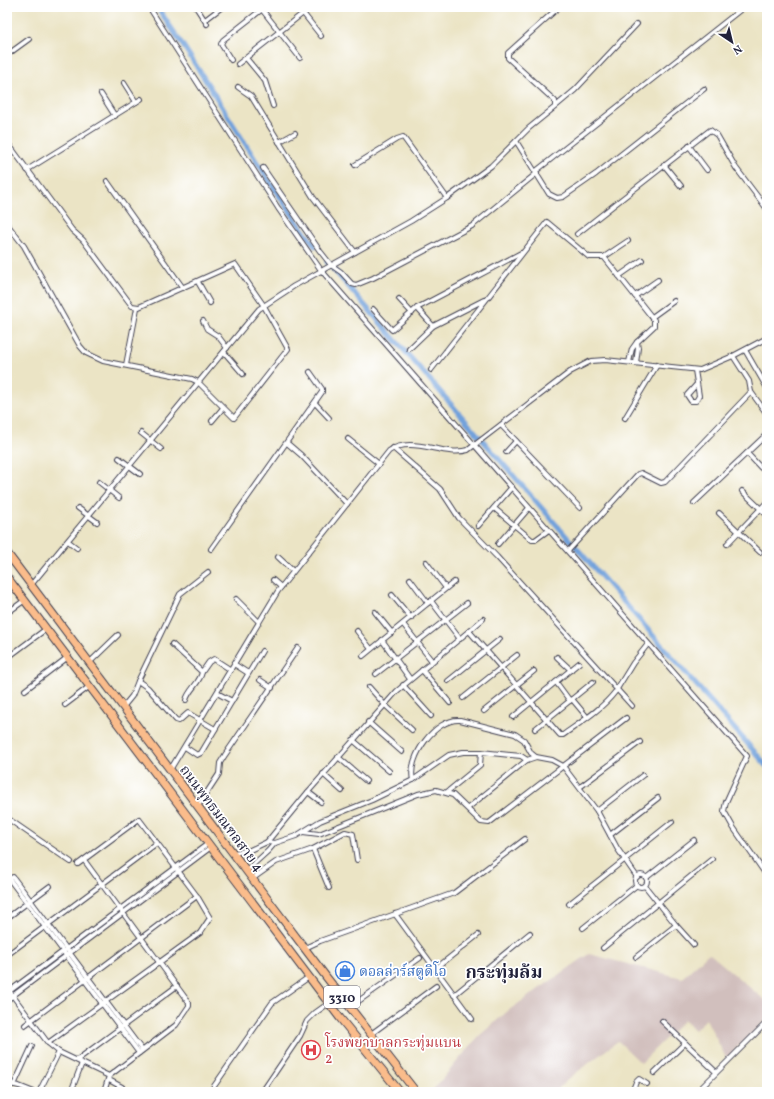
<svg xmlns="http://www.w3.org/2000/svg" width="774" height="1099" font-family="Vollkorn,'Noto Serif Thai',serif">
  <style>
    .industrial { fill: #d1bfbd }
    .lines { fill: none; stroke-linecap: round; stroke-linejoin: round }
    .canal { stroke: #71a1db; stroke-width: 5 }
    .minor-casing { stroke: #403f50; stroke-width: 6 }
    .primary-casing { stroke: #403f50; stroke-width: 9 }
    .minor { stroke: #fff; stroke-width: 4 }
    .primary { stroke: #fabc8b; stroke-width: 7 }
    .labels { text-anchor: middle; stroke-width: 3.5; stroke-linejoin: round; paint-order: stroke }
    .shield { fill: #fff; stroke: #646476; stroke-width: 1 }
    .shield-label { font-size: 13px; font-weight: bold; fill: #22223b }
    .street-label { font-size: 14px; fill: #22223b; stroke: #fff }
    .shop-label { font-size: 14px; fill: #366cbe; stroke: #fff; text-anchor: start }
    .health-label { font-size: 14px; fill: #be3a42; stroke: #fff; text-anchor: start }
    .district-label { font-size: 18px; font-weight: bold; fill: #22223b; stroke: #fff }
  </style>
  <rect width="100%" height="100%" fill="#fff"/>
  <filter id="ink" filterUnits="userSpaceOnUse"><feTurbulence type="fractalNoise" baseFrequency=".025" numOctaves="2"/><feDisplacementMap in="SourceGraphic" scale="8" xChannelSelector="R" yChannelSelector="G"/><feConvolveMatrix kernelMatrix="1 2 1 2 8 2 1 2 1" color-interpolation-filters="sRGB"/></filter>
  <filter id="wash" filterUnits="userSpaceOnUse"><feTurbulence type="fractalNoise" baseFrequency=".012" numOctaves="4" result="noise"/><feDisplacementMap in="SourceGraphic" scale="16" xChannelSelector="R" yChannelSelector="G"/><feGaussianBlur stdDeviation="0.9" result="paint"/><feColorMatrix in="noise" values="0 0 0 0 0 0 0 0 0 0 0 0 0 0 0 0 0 1.4 0 .05"/><feComposite in="paint" operator="in"/></filter>
  <g filter="url(#wash)">
    <rect width="100%" height="100%" fill="#ebe4c5"/>
    <polygon class="industrial" points="709,953 767,1002 767,1019 726,1058 706,1019 695,1030 684,1020 641,1063 618,1041 568,1079 555,1092 431,1092 479,1036 509,1010 589,954 682,978"/>
    <g class="lines">
      <g class="canal">
        <path d="M157,7C212,85 257,170 315,246"/>
        <polyline points="327,262 767,766"/>
      </g>
    </g>
  </g>
  <g filter="url(#ink)">
    <g class="lines">
      <g class="minor-casing">
        <g id="minor">
          <polyline points="149,7 278,208 321,270 747,756 726,802 724,811 733,827 767,876"/>
          <polyline points="196,7 207,24"/>
          <polyline points="260,7 300,58"/>
          <polyline points="303,13 321,36"/>
          <polyline points="205,20 222,7"/>
          <polyline points="7,55 29,39"/>
          <polyline points="246,58 265,81 273,106"/>
          <polyline points="231,60 221,44 223,40 265,7"/>
          <polyline points="238,64 311,7"/>
          <polyline points="124,83 136,102"/>
          <polyline points="238,87 251,96 313,197 355,252"/>
          <polyline points="101,94 115,116"/>
          <polyline points="556,106 575,90 637,24"/>
          <polyline points="516,141 549,194 557,198 563,197 596,174 704,89"/>
          <polyline points="7,142 72,230 83,240 132,306 139,307 235,264 264,306 288,349 234,418 198,382 192,379 103,361 86,353 80,346 24,246 7,224"/>
          <polyline points="279,142 295,133"/>
          <polyline points="689,146 707,170"/>
          <polyline points="355,165 397,139 403,137 447,198"/>
          <polyline points="664,165 681,186"/>
          <polyline points="263,168 320,251 331,265 341,272 352,284 356,285 373,278 472,226 537,173"/>
          <polyline points="27,170 141,99"/>
          <polyline points="536,171 744,7"/>
          <polyline points="107,181 183,288"/>
          <polyline points="577,234 710,130 717,135 736,168 767,209"/>
          <polyline points="604,257 628,241"/>
          <polyline points="619,276 642,260"/>
          <polyline points="198,282 210,303"/>
          <polyline points="635,296 658,280"/>
          <polyline points="399,299 412,313"/>
          <polyline points="417,308 433,326"/>
          <polyline points="373,309 392,330 417,308 521,253"/>
          <polyline points="652,317 674,301"/>
          <polyline points="203,321 207,329 218,336 227,348"/>
          <polyline points="409,349 433,326 484,300"/>
          <polyline points="745,350 767,388"/>
          <polyline points="224,352 243,374"/>
          <polyline points="733,356 749,381 751,392 767,414"/>
          <polyline points="629,362 632,349 637,342 638,348 636,363"/>
          <polyline points="126,365 137,308"/>
          <polyline points="431,370 547,222 589,257 604,257 654,320 654,326 637,342"/>
          <polyline points="695,370 699,396 696,401 691,401 687,395 696,385"/>
          <polyline points="315,403 329,418"/>
          <polyline points="625,418 657,365"/>
          <polyline points="212,421 223,408"/>
          <polyline points="501,425 580,508"/>
          <polyline points="141,433 161,449"/>
          <polyline points="348,439 379,464"/>
          <polyline points="287,443 301,455 347,504"/>
          <polyline points="393,448 440,489 459,518 497,557 632,706"/>
          <polyline points="506,452 516,441"/>
          <polyline points="747,453 761,468"/>
          <polyline points="119,458 140,474"/>
          <polyline points="765,472 767,474"/>
          <polyline points="99,482 119,498"/>
          <polyline points="742,491 767,515"/>
          <polyline points="694,503 767,434"/>
          <polyline points="78,508 97,522"/>
          <polyline points="494,508 532,540 535,540 546,532"/>
          <polyline points="719,513 760,552"/>
          <polyline points="478,526 512,487"/>
          <polyline points="68,541 77,548"/>
          <polyline points="498,544 529,508"/>
          <polyline points="727,544 767,502"/>
          <polyline points="211,549 322,392 322,389 310,372"/>
          <polyline points="568,551 638,474 641,473 661,483 665,482 751,392"/>
          <polyline points="278,557 293,571"/>
          <polyline points="426,562 446,588"/>
          <polyline points="410,579 428,603"/>
          <polyline points="273,580 281,587"/>
          <polyline points="31,585 259,309 294,286 411,221 447,198 491,166 529,128 555,107 555,101 508,58 508,53 559,7"/>
          <polyline points="392,595 411,618"/>
          <polyline points="236,599 259,622"/>
          <polyline points="431,601 460,639"/>
          <polyline points="375,612 392,633"/>
          <polyline points="7,613 25,600"/>
          <path d="M483,619L469,631L560,735H563C581,722 602,709 615,692"/>
          <polyline points="403,624 432,661"/>
          <polyline points="357,631 371,649"/>
          <polyline points="382,640 410,679"/>
          <polyline points="172,644 202,672 209,662 214,659 231,670"/>
          <polyline points="363,656 454,582"/>
          <polyline points="557,657 571,670"/>
          <polyline points="7,658 46,629"/>
          <polyline points="89,663 118,635"/>
          <polyline points="234,664 248,673"/>
          <polyline points="422,670 450,703"/>
          <polyline points="376,674 467,603"/>
          <polyline points="260,680 272,688"/>
          <polyline points="138,681 180,594 208,572"/>
          <polyline points="448,681 500,639"/>
          <polyline points="556,682 570,701"/>
          <polyline points="403,685 431,716"/>
          <polyline points="369,687 384,704 412,730"/>
          <polyline points="617,689 633,663 648,644"/>
          <polyline points="25,690 68,657"/>
          <polyline points="217,693 232,701"/>
          <polyline points="463,698 517,655"/>
          <polyline points="572,699 587,717"/>
          <path d="M186,700C189,689 200,683 202,672"/>
          <polyline points="65,705 90,686"/>
          <polyline points="123,707 132,696 138,681 148,688 176,720 179,721 188,713 215,729"/>
          <polyline points="484,711 534,671"/>
          <polyline points="513,717 579,663"/>
          <polyline points="368,722 402,752"/>
          <polyline points="535,729 593,682"/>
          <polyline points="353,740 389,771"/>
          <polyline points="185,747 197,755 201,753 262,651"/>
          <polyline points="338,757 366,781"/>
          <path d="M170,770L278,591L389,451C412,435 443,457 468,450L570,372L591,361L605,360L700,370L733,356L767,338"/>
          <polyline points="323,774 342,791"/>
          <path d="M413,780C407,757 436,718 460,720L515,734L524,740L531,753L536,757L552,760L563,766L597,811L617,848L637,877"/>
          <polyline points="580,787 640,742"/>
          <polyline points="308,792 321,802"/>
          <polyline points="447,792 480,765 481,752"/>
          <polyline points="198,806 219,774 220,763 225,755 298,648"/>
          <polyline points="468,808 527,760"/>
          <polyline points="597,811 643,775"/>
          <polyline points="7,818 71,862"/>
          <polyline points="303,832 319,834 418,794 436,790 453,795 481,822 489,823 626,718"/>
          <polyline points="610,835 658,798"/>
          <polyline points="267,842 308,792 397,691 469,631"/>
          <polyline points="313,849 329,888"/>
          <polyline points="233,853 250,850 267,842 275,843 296,836 320,821 372,800 413,780 449,755 463,752 481,752 521,756 527,760 536,757"/>
          <polyline points="246,871 268,851 275,843"/>
          <circle cx="641" cy="881" r="6"/>
          <polyline points="7,876 139,1053"/>
          <polyline points="646,878 694,840"/>
          <polyline points="252,879 276,862 313,849 345,832 353,834 357,860"/>
          <polyline points="7,880 13,877 142,1050"/>
          <polyline points="645,886 676,925 694,945"/>
          <polyline points="569,904 672,822"/>
          <polyline points="395,914 472,1019"/>
          <polyline points="7,918 50,886"/>
          <polyline points="583,928 637,885"/>
          <polyline points="305,948 320,941 454,893 525,839"/>
          <polyline points="603,948 712,859"/>
          <polyline points="7,955 157,843"/>
          <polyline points="636,957 676,925"/>
          <polyline points="435,969 478,935"/>
          <polyline points="7,988 48,1043 200,933 210,918 197,896 139,819 78,864"/>
          <polyline points="7,993 209,843"/>
          <polyline points="454,995 530,933"/>
          <polyline points="7,1000 211,847"/>
          <polyline points="350,1007 420,958"/>
          <polyline points="662,1021 716,1072"/>
          <polyline points="25,1025 197,896"/>
          <polyline points="371,1034 436,986"/>
          <polyline points="48,1043 59,1052 109,1076 176,1025 189,1006 189,1003 84,860"/>
          <polyline points="77,1060 177,986"/>
          <polyline points="654,1073 685,1043"/>
          <polyline points="109,1080 122,1087"/>
          <polyline points="7,1083 19,1086 34,1092"/>
          <polyline points="14,1085 32,1046"/>
          <polyline points="7,1092 11,1084"/>
          <polyline points="39,1092 59,1052"/>
          <polyline points="71,1092 82,1063"/>
          <polyline points="104,1092 109,1076"/>
          <polyline points="210,1092 272,1003 309,977"/>
          <polyline points="262,1092 300,1036 307,1021 315,1013 329,1003"/>
          <polyline points="632,1092 636,1082 639,1079 647,1084"/>
          <polyline points="697,1092 767,1022"/>
        </g>
      </g>
      <g class="primary-casing">
        <g id="primary">
          <polyline points="7,553 327,978 416,1092"/>
          <polyline points="7,577 340,1018 400,1092"/>
        </g>
      </g>
      <use href="#minor" class="minor"/>
      <use href="#primary" class="primary"/>
    </g>
  </g>
  <defs>
    <g id="shop-ring" transform="scale(1)"><circle r="9.5" fill="#fff" stroke="#3f7fe0" stroke-width="1.5"/><path d="M-5-2.5h2.3a2.7 3.5 0 0 1 5.4 0H5L5.5 6h-11ZM-1.5-2.5h3a1.5 2.3 0 0 0-3 0Z" fill="#3f7fe0"/></g>
    <g id="hospital-ring" transform="scale(1)"><circle r="9.5" fill="#fff" stroke="#e0444e" stroke-width="1.5"/><path d="M-5-5h3v3.5h4V-5h3V5h-3V1.5h-4V5h-3Z" fill="#e0444e"/></g>
  </defs>
  <g fill-rule="evenodd">
    <use href="#shop-ring" x="345" y="971"/>
    <use href="#hospital-ring" x="311" y="1050"/>
  </g>
  <g class="labels">
    <rect class="shield" x="324" y="986" width="36" height="22" rx="3"/>
    <g class="shield-label">
      <text x="342" y="1002">3310</text>
    </g>
    <g class="street-label">
      <text transform="translate(222 818) rotate(53)" y="5">ถนนพุทธมณฑลสาย 4</text>
    </g>
    <g class="shop-label">
      <text x="359" y="976">ดอลล่าร์สตูดิโอ</text>
    </g>
    <g class="health-label">
      <text x="325" y="1047">โรงพยาบาลกระทุ่มแบน<tspan x="325" dy="16">2</tspan></text>
    </g>
    <g class="district-label">
      <text x="504" y="978">กระทุ่มล้ม</text>
    </g>
  </g>
  <rect width="774" height="1099" fill="none" stroke="#fff" stroke-width="24"/>
  <g transform="translate(732 42) rotate(145)" stroke="#ffffff" stroke-width="3" paint-order="stroke">
  <path d="M0-3L7 15L0 10L-7 15Z" fill="#22223b"/>
  <text y="-6" font-size="11" font-weight="bold" text-anchor="middle" fill="#22223b">N</text>
  </g>
</svg>
